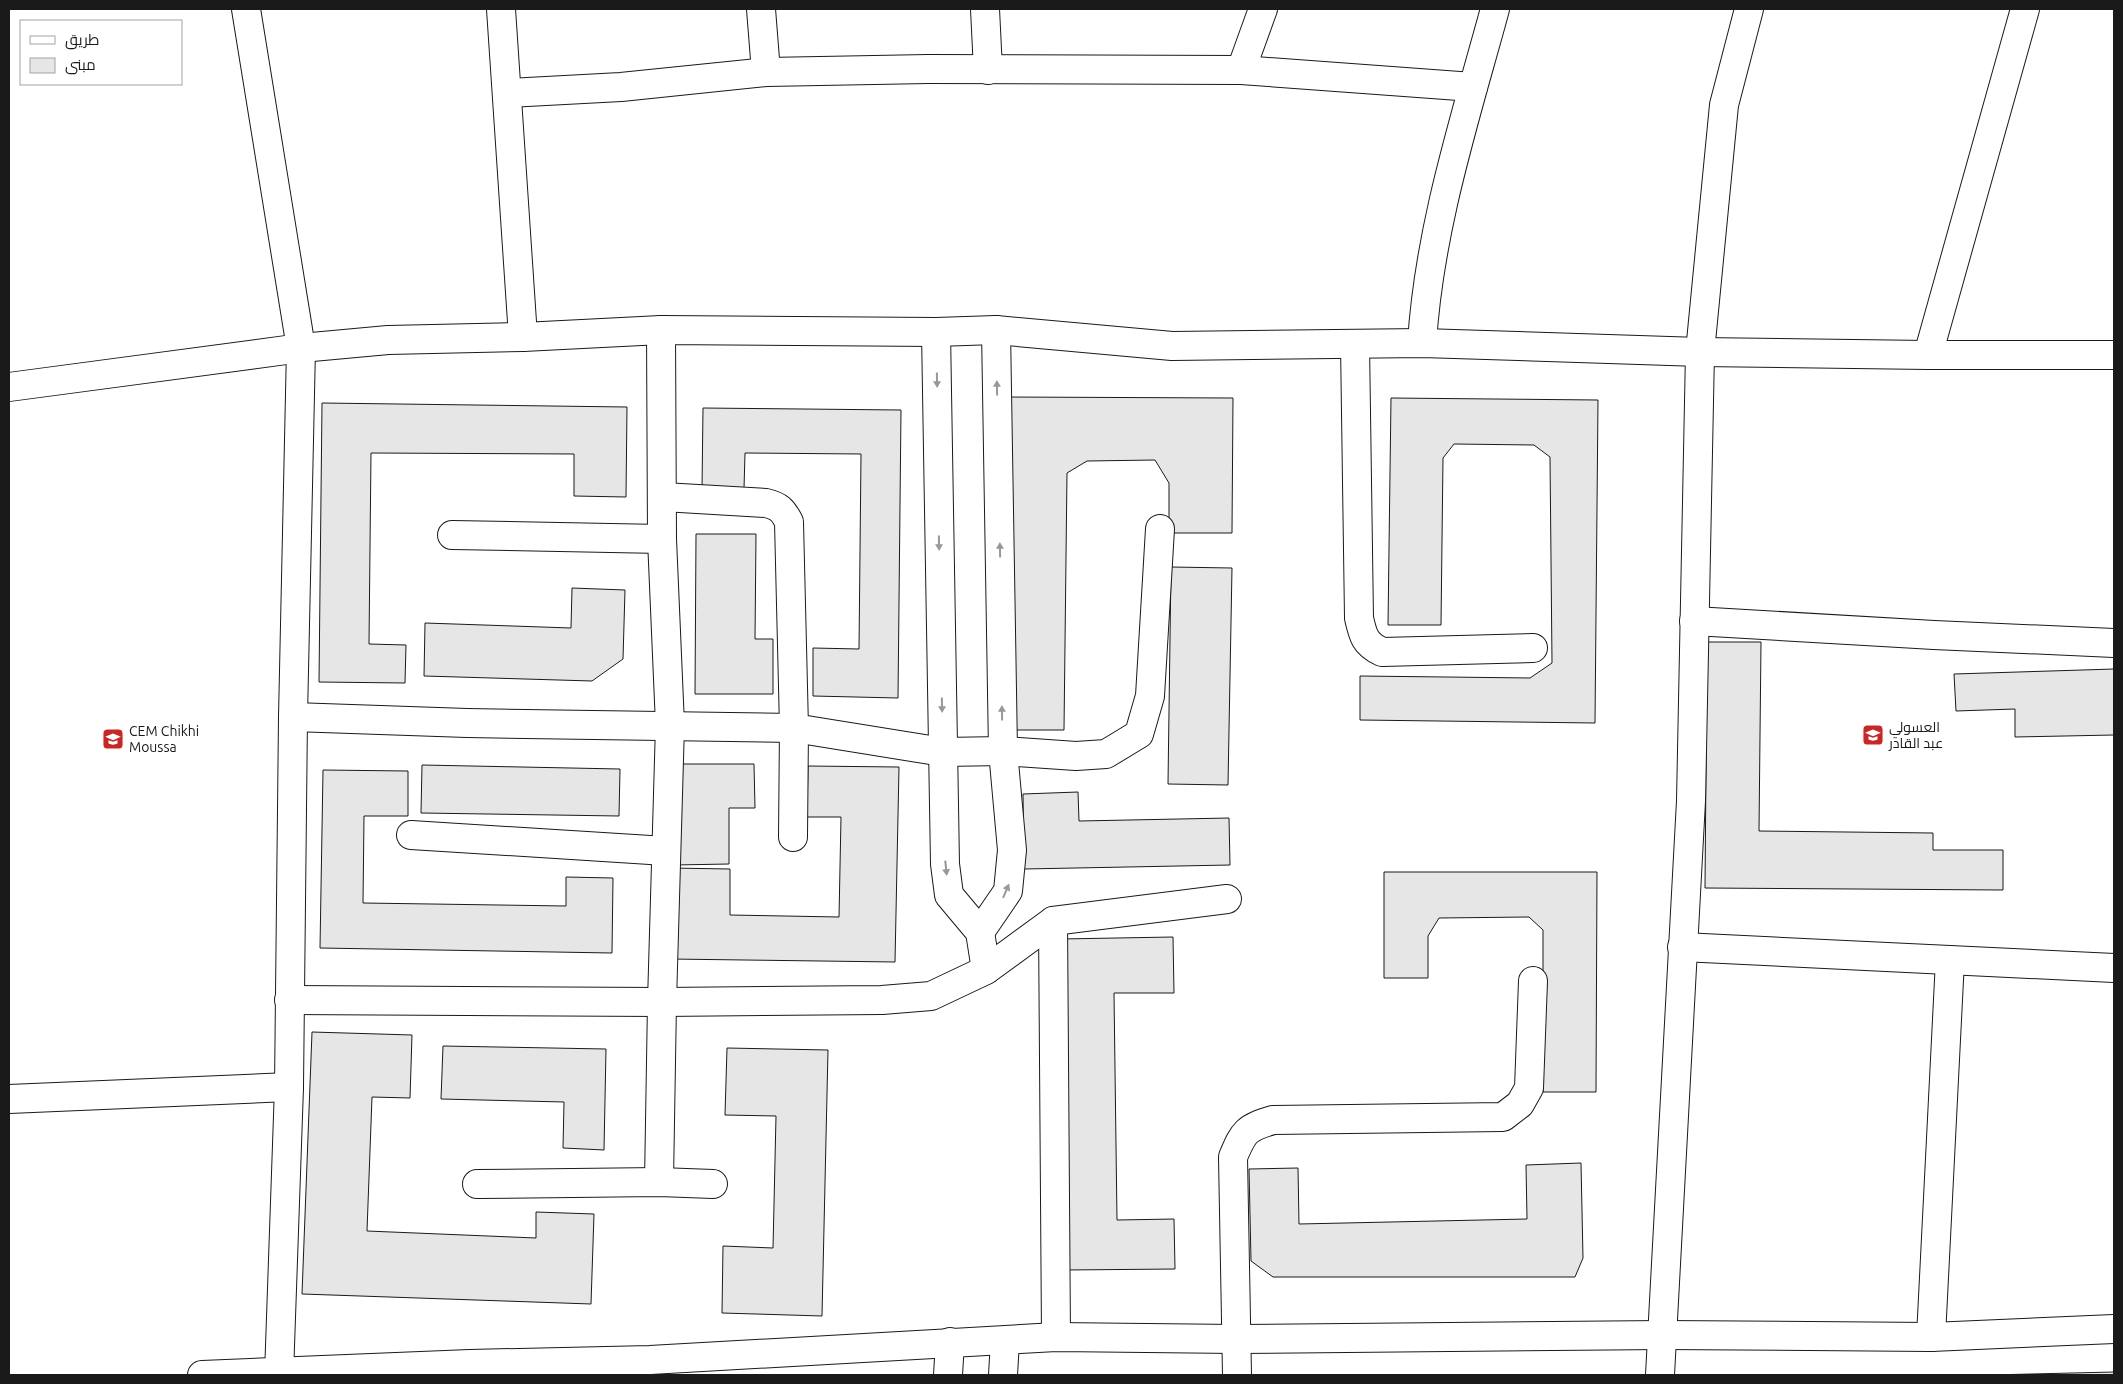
<svg xmlns="http://www.w3.org/2000/svg" width="2123" height="1384" font-family="Ubuntu,Cairo,sans-serif">
  <style>
    .building { fill: #e6e6e6; stroke: #1a1a1a }
    .lines { fill: none; stroke-linecap: round; stroke-linejoin: round }
    .minor-casing { stroke: #1a1a1a; stroke-width: 30 }
    .minor { stroke: #fff; stroke-width: 28 }
    .oneway { fill: #989898 }
    .labels { text-anchor: middle; stroke-width: 4; stroke-linejoin: round; paint-order: stroke }
    .poi-label { font-size: 14px; fill: #1a1a1a; stroke: #fff; text-anchor: start }
  </style>
  <rect width="100%" height="100%" fill="#fff"/>
  <g class="building">
    <polygon points="1007,397 1233,398 1232,533 1169,533 1169,483 1155,460 1087,461 1067,473 1064,730 1005,730"/>
    <polygon points="1391,398 1598,400 1595,723 1360,720 1360,676 1530,678 1552,663 1550,457 1534,445 1454,444 1443,458 1441,625 1388,625"/>
    <polygon points="322,403 627,407 626,497 574,496 574,454 371,453 369,644 406,645 405,683 319,682"/>
    <polygon points="703,408 901,410 898,698 813,696 813,648 859,649 861,454 745,453 744,489 702,489"/>
    <polygon points="696,534 756,534 755,639 773,639 773,694 695,694"/>
    <polygon points="1171,567 1232,568 1228,785 1168,784"/>
    <polygon points="572,588 625,590 623,659 592,681 424,676 425,623 571,628"/>
    <polygon points="1707,642 1761,642 1759,831 1933,833 1933,850 2003,850 2003,890 1705,888"/>
    <polygon points="2114,669 2114,735 2015,737 2015,709 1956,711 1954,674"/>
    <polygon points="673,764 754,764 755,808 729,808 729,864 674,865"/>
    <polygon points="422,765 620,769 619,816 421,813"/>
    <polygon points="808,766 899,767 895,962 670,959 671,868 730,869 730,915 839,917 841,817 807,817"/>
    <polygon points="323,770 408,771 408,816 364,816 363,903 566,906 566,877 613,878 612,953 320,948"/>
    <polygon points="1078,792 1079,821 1229,818 1230,865 1024,869 1023,794"/>
    <polygon points="1384,872 1597,872 1596,1092 1543,1092 1543,930 1529,917 1439,918 1428,936 1428,978 1384,978"/>
    <polygon points="1173,937 1174,993 1114,993 1117,1220 1174,1219 1175,1269 1065,1270 1060,939"/>
    <polygon points="312,1032 412,1035 410,1098 372,1097 367,1231 536,1238 536,1212 594,1214 591,1304 302,1294"/>
    <polygon points="443,1046 606,1049 604,1150 563,1148 564,1102 441,1099"/>
    <polygon points="727,1048 828,1050 822,1316 722,1313 723,1246 773,1248 776,1116 725,1115"/>
    <polygon points="1581,1163 1583,1258 1575,1277 1273,1277 1251,1261 1249,1169 1298,1168 1299,1224 1527,1219 1526,1165"/>
    <polygon points="2114,1372 2114,1375 1990,1375"/>
  </g>
  <g class="lines">
    <g class="minor-casing">
      <g id="minor">
        <polyline points="246,9 301,348 293,717 289,1087 279,1375"/>
        <polyline points="501,9 523,337"/>
        <polyline points="761,9 766,72"/>
        <polyline points="985,9 988,70"/>
        <polyline points="1241,70 1263,9"/>
        <polyline points="508,93 621,87 766,72 928,69 1241,70 1473,87"/>
        <path d="M1422,343C1429,229 1465,119 1495,9"/>
        <path d="M1355,344L1359,618C1363,636 1365,644 1382,652L1533,648"/>
        <polyline points="1928,355 2025,9"/>
        <polyline points="9,387 301,348 388,340 523,337 661,330 936,332 996,330 1172,346 1422,343 1700,352 1928,355 2114,355"/>
        <path d="M663,497L766,503C779,506 783,510 789,522L794,728L793,837"/>
        <polyline points="452,535 662,539"/>
        <polyline points="1694,621 1934,635 2114,643"/>
        <polyline points="293,717 467,723 794,728 943,752 1003,751 1076,756 1106,754 1139,734 1150,696 1160,529"/>
        <polyline points="411,835 666,851"/>
        <polyline points="1053,921 1056,1337"/>
        <polyline points="980,932 1008,891 1012,850 1003,751 996,330"/>
        <polyline points="1682,947 2114,968"/>
        <polyline points="986,970 1053,921 1227,899"/>
        <polyline points="289,1000 662,1002 882,1000 931,996 986,970 980,932 949,895 945,864 936,332"/>
        <polyline points="9,1099 289,1087"/>
        <polyline points="659,1182 662,1002 670,725 662,539 661,330"/>
        <polyline points="477,1184 659,1182 713,1184"/>
        <polyline points="1931,1337 1950,960"/>
        <polyline points="202,1375 470,1364 650,1360 1056,1337 1236,1339 1663,1335 1931,1337 2114,1329"/>
        <polyline points="948,1375 950,1342"/>
        <polyline points="1003,1375 1005,1341"/>
        <path d="M1237,1375L1233,1157C1244,1131 1246,1128 1273,1120L1503,1117L1520,1104L1529,1088L1533,981"/>
        <polyline points="1660,1375 1691,801 1700,352 1724,105 1749,9"/>
      </g>
    </g>
    <use href="#minor" class="minor"/>
  </g>
  <defs><path id="oneway-solid" d="M-6-.8H1V-3.2L6.5 0L1 3.2V.8H-6Z" transform="scale(1.25)"/></defs>
  <g class="oneway">
    <use href="#oneway-solid" transform="translate(937 380) rotate(89)"/>
    <use href="#oneway-solid" transform="translate(997 388) rotate(-91)"/>
    <use href="#oneway-solid" transform="translate(939 543) rotate(89)"/>
    <use href="#oneway-solid" transform="translate(1000 550) rotate(-91)"/>
    <use href="#oneway-solid" transform="translate(942 705) rotate(89)"/>
    <use href="#oneway-solid" transform="translate(1002 713) rotate(-91)"/>
    <use href="#oneway-solid" transform="translate(946 868) rotate(84)"/>
    <use href="#oneway-solid" transform="translate(1006 891) rotate(-67)"/>
  </g>
  <defs>
    <g id="school-square" transform="scale(1.125)"><rect x="-9" y="-9" width="18" height="18" rx="4" fill="#c62828" stroke="#fff"/><path d="M0-5L7-2L0 1L-7-2ZM-4 1L0 2.5L4 1V4Q0 6-4 4Z" fill="#fff"/></g>
  </defs>
  <g fill-rule="evenodd">
    <use href="#school-square" x="1873" y="735"/>
    <use href="#school-square" x="113" y="739"/>
  </g>
  <g class="labels">
    <g class="poi-label">
      <text x="1889" y="732">العسولي<tspan x="1889" dy="16">عبد القادر</tspan></text>
      <text x="129" y="736">CEM Chikhi<tspan x="129" dy="16">Moussa</tspan></text>
    </g>
  </g>
  <rect width="2123" height="1384" fill="none" stroke="#1a1a1a" stroke-width="20"/>
  <rect x="20" y="20" width="162" height="65" fill="#ffffff" stroke="#a3a3a3"/>
  <rect x="30" y="36" width="25" height="8" fill="#ffffff" stroke="#a3a3a3"/>
  <text x="65" y="45" font-size="15" fill="#1a1a1a">طريق</text>
  <rect x="30" y="58" width="25" height="15" fill="#e6e6e6" stroke="#a3a3a3"/>
  <text x="65" y="70" font-size="15" fill="#1a1a1a">مبنى</text>
</svg>
